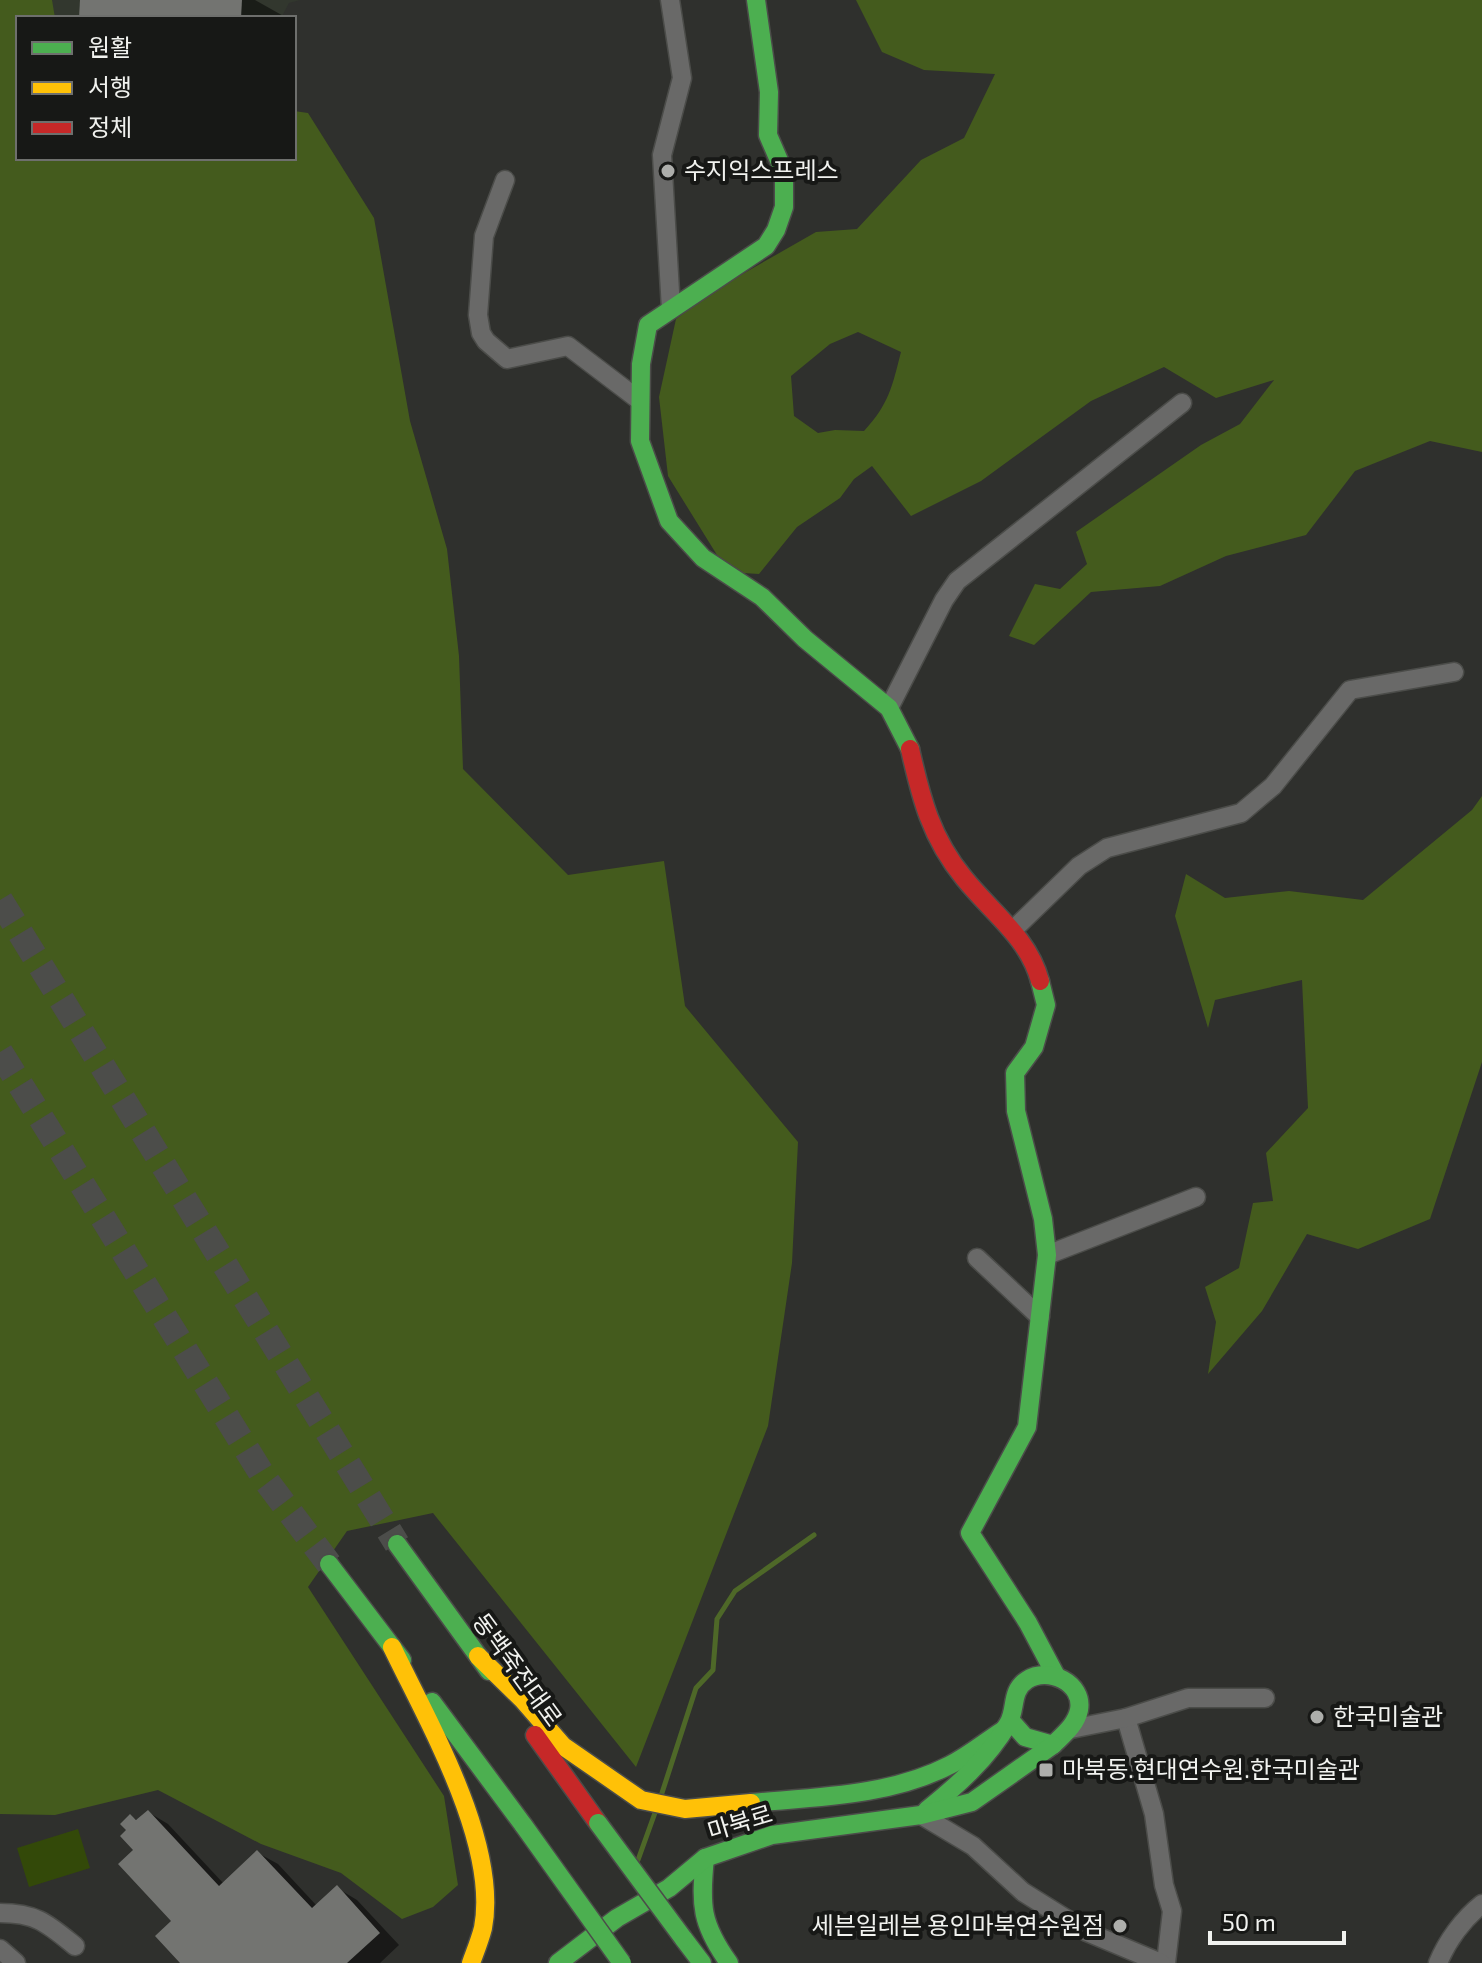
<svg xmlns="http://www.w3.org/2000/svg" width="1482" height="1963" font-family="'Exo 2','Noto Sans KR',sans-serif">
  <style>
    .built { fill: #32372e }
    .green { fill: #334909 }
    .forest { fill: #445b1d; fill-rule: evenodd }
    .shadow { fill: #0007 }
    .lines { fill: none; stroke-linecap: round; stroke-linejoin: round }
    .stream { stroke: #4e6828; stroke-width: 5 }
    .building { fill: #737471 }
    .secondary-tunnel { stroke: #4c4d4a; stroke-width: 26; stroke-dasharray: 26 13; stroke-linecap: butt }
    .street-casing { stroke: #4b4c49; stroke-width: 21 }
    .fast-casing { stroke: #4b4c49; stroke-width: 21 }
    .slow-casing { stroke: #4b4c49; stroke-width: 21 }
    .jam-casing { stroke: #4b4c49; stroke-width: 21 }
    .street { stroke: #696968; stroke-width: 18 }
    .fast { stroke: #4caf50; stroke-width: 18 }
    .slow { stroke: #ffc107; stroke-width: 18 }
    .jam { stroke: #c62828; stroke-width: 18 }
    .fast-bridge-casing { stroke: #4b4c49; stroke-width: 21; stroke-linecap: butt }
    .fast-bridge { stroke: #4caf50; stroke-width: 18 }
    .poi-dot { fill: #adaeab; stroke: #171816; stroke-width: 3 }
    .labels { text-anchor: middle; stroke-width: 8; stroke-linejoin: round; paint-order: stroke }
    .poi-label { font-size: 24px; fill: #f1f2ef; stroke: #171816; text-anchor: start }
    .street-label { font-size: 24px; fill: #f1f2ef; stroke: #171816 }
  </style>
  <rect width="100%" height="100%" fill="#2f302d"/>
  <polygon class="built" points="33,0 300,0 289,3 281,18 35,18"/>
  <polygon class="green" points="78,1829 90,1868 29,1887 17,1848"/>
  <g class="forest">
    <polygon points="0,0 52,0 55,18 18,18 18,158 294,158 294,111 308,113 374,218 410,421 447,549 459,656 463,769 568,875 664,861 685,1006 798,1142 792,1263 768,1426 636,1767 433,1513 347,1531 308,1587 444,1796 458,1885 433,1907 402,1919 341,1873 261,1844 158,1790 55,1815 0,1814"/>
    <path d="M856,0H1482V452L1430,441L1355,471L1306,535L1226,556L1160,586L1091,592L1034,645L1009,636L1035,584L1060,589L1087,564L1076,532L1201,445L1240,424L1274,380L1216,398L1164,367L1091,401L981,481L911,516L872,466L854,479L840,498L797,527L759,574L743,573L717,555L668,476L659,397L676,319L711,292L816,232L857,229L921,160L964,138L995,74L924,70L882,52ZM858,332L901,352C892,387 889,404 864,431L835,430L818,433L794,416L791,376L830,344Z"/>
    <polygon points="1482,796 1482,1062 1430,1219 1358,1249 1307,1234 1262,1311 1208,1374 1216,1322 1205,1287 1239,1268 1253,1203 1273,1201 1266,1153 1308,1108 1302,980 1215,1000 1208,1028 1175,916 1186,874 1225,898 1289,891 1363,900 1472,810"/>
  </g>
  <g class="shadow">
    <polygon points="82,0 255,0 287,18 81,18"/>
    <polygon points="148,1812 168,1824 224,1884 258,1853 278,1864 317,1906 337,1888 357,1900 399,1945 380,1963 182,1963 174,1921 136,1850 129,1830 130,1816 139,1821"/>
  </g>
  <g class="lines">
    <g class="stream">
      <polyline points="661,1796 696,1688 713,1670 717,1619 735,1591 814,1535"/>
      <polyline points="638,1860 656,1810"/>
    </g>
  </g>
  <g class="building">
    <polygon points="80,0 242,0 241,18 79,18"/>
    <polygon points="148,1810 219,1886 257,1850 312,1908 337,1885 380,1933 347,1963 180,1963 155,1936 171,1921 118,1864 133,1850 120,1836 126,1830 120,1824 130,1814 136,1820"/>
  </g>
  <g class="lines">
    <g class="secondary-tunnel">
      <polyline points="0,900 397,1544"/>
      <polyline points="0,1052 265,1479 329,1564"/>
    </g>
    <g class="street-casing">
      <g id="street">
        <polyline points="670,0 682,78 662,155 671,309"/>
        <polyline points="505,180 484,236 478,315 481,333 486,341 507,359 568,346 639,400"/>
        <polyline points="889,708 944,600 957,581 1182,403"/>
        <polyline points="1013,930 1079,866 1107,848 1241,813 1273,786 1350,690 1454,672"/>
        <polyline points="1047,1255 1196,1197"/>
        <polyline points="977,1258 1040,1317"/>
        <polyline points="1126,1718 1154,1814 1164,1885 1172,1911 1166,1963"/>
        <polyline points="1071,1729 1126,1718 1188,1698 1265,1698"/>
        <polyline points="921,1815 973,1846 1023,1892 1087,1932 1161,1963"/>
        <path d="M0,1913C37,1913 48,1924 75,1946"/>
        <polyline points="0,1949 16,1963"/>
        <path d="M1438,1963C1447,1941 1463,1919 1482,1904"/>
      </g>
    </g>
    <g class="fast-casing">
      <g id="fast">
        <polyline points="756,0 769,92 768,135 784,172 784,207 776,230 766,246 648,325 641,364 640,441 669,521 703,558 762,597 805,639 889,708 910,749"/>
        <polyline points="1040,981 1046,1005 1034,1047 1015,1073 1016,1111 1043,1219 1047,1255 1027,1427 970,1533 1028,1623 1055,1674"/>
        <polyline points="397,1544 489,1671"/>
        <polyline points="329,1564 402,1660"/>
        <polyline points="432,1702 524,1826"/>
        <path d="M751,1803C817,1797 890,1796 950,1765C968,1756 985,1742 1002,1731"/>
        <path d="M927,1810C958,1785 987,1759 1008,1724C1017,1709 1010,1691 1027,1680C1048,1666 1084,1683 1079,1710C1076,1725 1063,1735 1053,1745L1025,1737L1010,1720"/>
        <path d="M705,1858C700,1905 701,1924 729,1963"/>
        <polyline points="683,1938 702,1963"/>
        <polyline points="558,1963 617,1918 669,1888 705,1858 772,1835 921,1815 972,1802 1053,1745"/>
      </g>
    </g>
    <g class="slow-casing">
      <g id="slow">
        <path d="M392,1647C428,1722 499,1844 483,1928C480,1940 475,1952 471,1963"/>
        <polyline points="478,1656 523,1700 563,1746 641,1800 685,1809 751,1803"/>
      </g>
    </g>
    <g class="jam-casing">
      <g id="jam">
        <path d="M910,749C921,798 931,838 964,878C992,913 1028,937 1040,981"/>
        <polyline points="535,1735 598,1823"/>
      </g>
    </g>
    <use href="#street" class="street"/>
    <use href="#fast" class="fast"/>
    <use href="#slow" class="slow"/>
    <use href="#jam" class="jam"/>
    <g class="fast-bridge-casing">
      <g id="fast-bridge">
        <polyline points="598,1823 683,1938"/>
        <polyline points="524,1826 622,1963"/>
      </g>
    </g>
    <use href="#fast-bridge" class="fast-bridge"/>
  </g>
  <g class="poi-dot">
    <circle cx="668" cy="171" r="8"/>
    <circle cx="1317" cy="1717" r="8"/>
    <rect x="1038" y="1762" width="16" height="16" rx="4"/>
    <circle cx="1120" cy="1926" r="8"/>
  </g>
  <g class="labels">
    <g class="poi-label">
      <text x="684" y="179">수지익스프레스</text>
      <text x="1333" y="1725">한국미술관</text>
      <text x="1062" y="1778">마북동.현대연수원.한국미술관</text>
      <text x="1104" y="1934" text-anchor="end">세븐일레븐 용인마북연수원점</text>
    </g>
    <g class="street-label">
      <text transform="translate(517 1670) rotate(54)" y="8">동백죽전대로</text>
      <text transform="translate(740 1823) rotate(-17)" y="8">마북로</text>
    </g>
  </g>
  <rect x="16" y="16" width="280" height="144" fill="#171816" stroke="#6e6f6d" stroke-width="2"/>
  <rect x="32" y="42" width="40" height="12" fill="#4caf50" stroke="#6e6f6d" stroke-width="2"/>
  <text x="88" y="56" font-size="24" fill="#f1f2ef">원활</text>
  <rect x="32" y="82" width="40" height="12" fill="#ffc107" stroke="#6e6f6d" stroke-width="2"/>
  <text x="88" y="96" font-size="24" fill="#f1f2ef">서행</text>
  <rect x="32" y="122" width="40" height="12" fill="#c62828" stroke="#6e6f6d" stroke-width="2"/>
  <text x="88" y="136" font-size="24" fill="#f1f2ef">정체</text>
  <path d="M1210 1931v12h134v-12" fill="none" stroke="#f1f2ef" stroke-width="4"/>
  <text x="1222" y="1931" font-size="24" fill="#f1f2ef" stroke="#171816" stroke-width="6" paint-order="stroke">50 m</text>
</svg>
